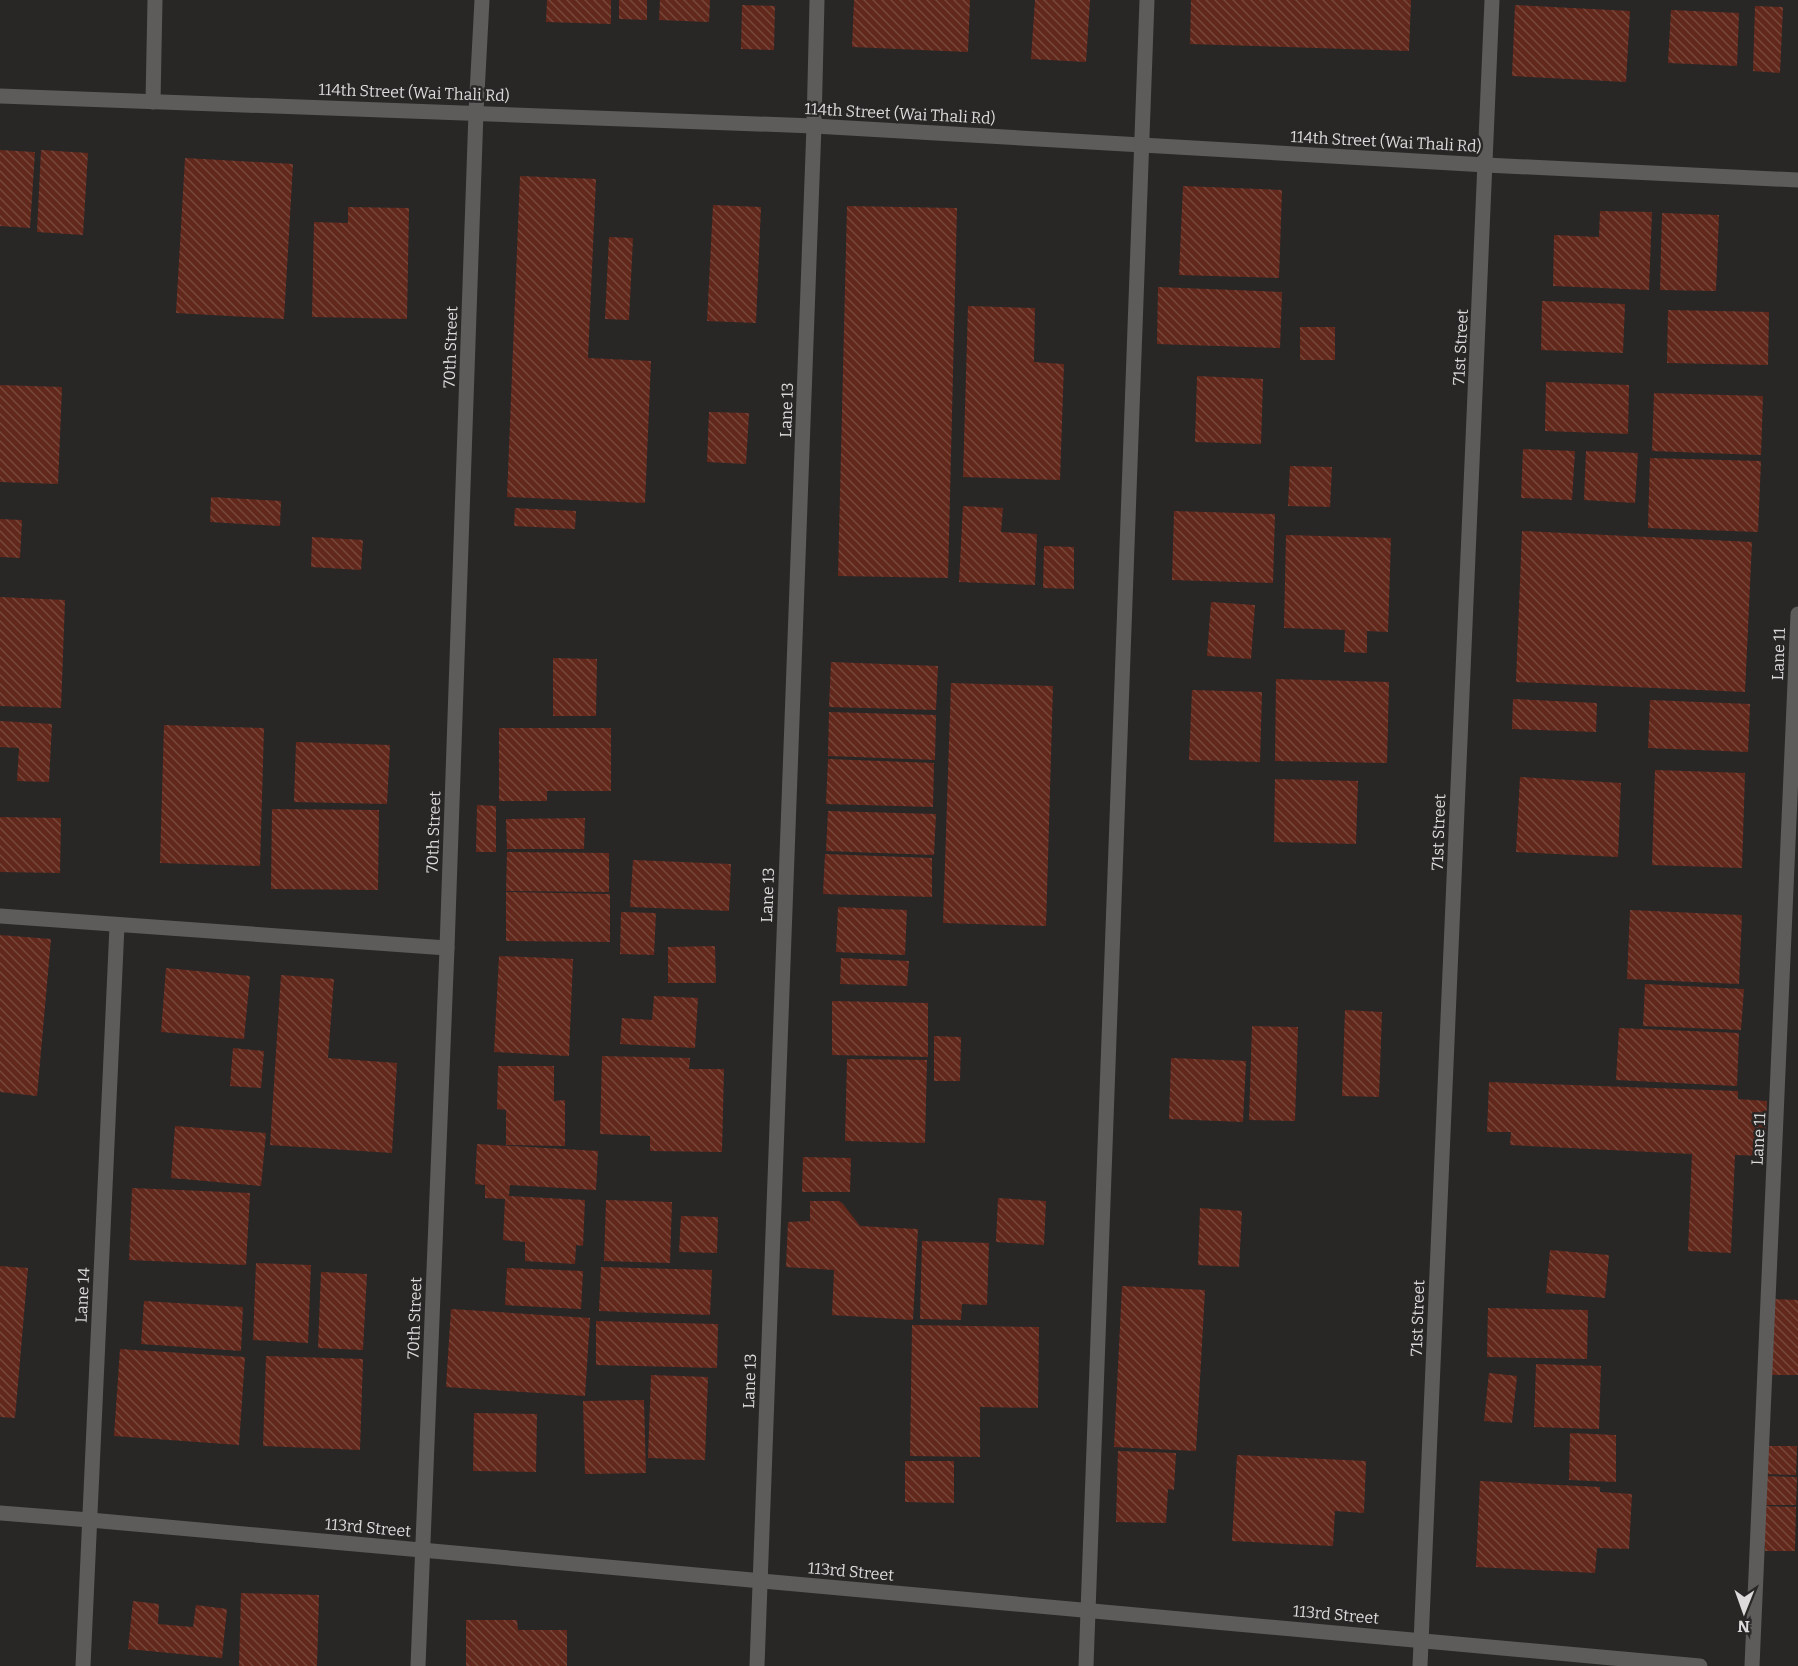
<svg xmlns="http://www.w3.org/2000/svg" width="1798" height="1666" font-family="Bitter,serif">
  <style>
    .building { fill: url(#building-back-hatch) }
    .lines { fill: none; stroke-linecap: round; stroke-linejoin: round }
    .minor { stroke: #5d5c5b; stroke-width: 15 }
    .labels { text-anchor: middle; stroke-width: 5; stroke-linejoin: round; paint-order: stroke }
    .street-label { font-size: 16px; fill: #dcdada; stroke: #292626 }
  </style>
  <defs>
    <pattern id="building-back-hatch" width="6" height="6" patternUnits="userSpaceOnUse" patternTransform="scale(1.5)"><rect width="6" height="6" fill="#61281b"/><path d="M-1 5l2 2M0 0l6 6M5-1l2 2" fill="none" stroke="#77473c"/></pattern>
  </defs>
  <rect width="100%" height="100%" fill="#292626"/>
  <g class="building">
    <polygon points="547,0 611,0 611,24 546,22"/>
    <polygon points="619,0 647,0 647,20 619,19"/>
    <polygon points="660,0 710,0 709,22 659,20"/>
    <polygon points="854,0 970,0 968,52 852,47"/>
    <polygon points="1035,0 1090,0 1086,62 1031,59"/>
    <polygon points="1191,0 1411,0 1409,51 1190,44"/>
    <polygon points="742,5 775,6 774,50 741,49"/>
    <polygon points="1515,5 1630,11 1626,82 1512,76"/>
    <polygon points="1755,6 1783,7 1780,73 1753,71"/>
    <polygon points="1671,10 1739,13 1737,66 1668,63"/>
    <polygon points="0,150 35,152 30,228 0,226"/>
    <polygon points="41,150 88,153 83,235 37,232"/>
    <polygon points="185,158 293,164 284,319 176,313"/>
    <polygon points="520,176 596,179 588,358 651,361 645,503 507,497"/>
    <polygon points="1183,186 1282,190 1279,278 1179,275"/>
    <polygon points="713,205 761,207 756,323 707,321"/>
    <polygon points="847,206 957,208 948,578 838,576"/>
    <polygon points="348,207 409,208 407,319 312,317 314,222 348,223"/>
    <polygon points="1600,211 1652,212 1649,290 1553,286 1554,235 1599,237"/>
    <polygon points="1662,213 1719,215 1716,291 1660,290"/>
    <polygon points="609,237 633,238 629,320 605,319"/>
    <polygon points="1158,287 1282,292 1280,348 1157,344"/>
    <polygon points="1542,301 1625,304 1623,353 1541,350"/>
    <polygon points="968,306 1035,308 1034,362 1064,364 1060,480 963,477"/>
    <polygon points="1668,310 1769,312 1768,365 1667,363"/>
    <rect x="1300" y="327" width="35" height="33"/>
    <polygon points="1197,376 1263,379 1261,444 1195,442"/>
    <polygon points="1546,382 1629,385 1628,434 1545,431"/>
    <polygon points="0,385 62,387 58,484 0,482"/>
    <polygon points="1654,393 1763,396 1761,455 1652,451"/>
    <polygon points="709,412 749,413 746,464 707,462"/>
    <polygon points="1523,449 1575,451 1572,500 1521,498"/>
    <polygon points="1586,451 1638,453 1635,503 1584,500"/>
    <polygon points="1650,458 1761,461 1758,532 1648,528"/>
    <polygon points="1290,466 1332,467 1330,507 1288,506"/>
    <polygon points="211,497 281,501 280,526 210,522"/>
    <polygon points="963,506 1003,508 1001,532 1037,534 1035,585 959,582"/>
    <polygon points="515,508 576,511 575,529 514,526"/>
    <polygon points="1174,511 1275,514 1273,583 1172,580"/>
    <polygon points="0,519 22,520 20,558 0,557"/>
    <polygon points="1522,531 1752,542 1745,692 1516,682"/>
    <polygon points="1286,535 1391,538 1388,632 1367,631 1367,653 1344,652 1345,630 1284,628"/>
    <polygon points="312,537 363,540 361,570 311,567"/>
    <polygon points="1044,546 1074,547 1074,589 1043,588"/>
    <polygon points="0,597 65,600 61,708 0,706"/>
    <polygon points="1211,602 1255,605 1251,659 1207,656"/>
    <polygon points="553,658 597,659 596,716 553,716"/>
    <polygon points="831,662 938,666 936,710 829,707"/>
    <polygon points="1276,679 1389,682 1387,763 1275,761"/>
    <polygon points="951,683 1053,686 1046,926 943,923"/>
    <polygon points="1192,690 1262,692 1260,762 1189,760"/>
    <polygon points="1513,699 1597,703 1596,732 1512,729"/>
    <polygon points="1650,700 1750,704 1748,752 1648,748"/>
    <polygon points="829,712 936,715 935,760 828,756"/>
    <polygon points="0,721 52,724 49,782 17,781 19,748 0,747"/>
    <polygon points="164,725 264,728 260,866 160,863"/>
    <polygon points="499,728 611,728 611,791 547,791 547,801 499,801"/>
    <polygon points="296,742 390,745 387,804 294,802"/>
    <polygon points="828,759 934,763 933,807 826,804"/>
    <polygon points="1655,770 1745,773 1742,868 1652,865"/>
    <polygon points="1520,777 1621,783 1618,857 1516,852"/>
    <polygon points="1275,779 1358,781 1356,844 1274,842"/>
    <polygon points="477,805 496,806 496,852 476,852"/>
    <polygon points="272,809 379,810 378,890 271,889"/>
    <polygon points="828,811 936,814 934,855 826,851"/>
    <polygon points="0,817 61,818 60,873 0,872"/>
    <polygon points="585,818 584,849 507,849 506,819"/>
    <polygon points="507,852 609,853 609,892 506,891"/>
    <polygon points="825,854 932,858 932,897 823,894"/>
    <polygon points="633,860 731,864 729,911 630,907"/>
    <polygon points="506,892 610,894 610,942 506,941"/>
    <polygon points="838,907 907,910 905,955 836,952"/>
    <polygon points="1630,910 1742,915 1739,984 1627,979"/>
    <polygon points="621,912 656,913 654,955 620,954"/>
    <polygon points="0,935 51,939 37,1096 0,1092"/>
    <polygon points="715,946 716,983 668,983 668,947"/>
    <polygon points="499,956 573,959 569,1056 494,1052"/>
    <polygon points="841,958 909,961 907,986 840,984"/>
    <polygon points="166,968 250,976 244,1039 161,1032"/>
    <polygon points="281,975 334,979 328,1058 397,1063 392,1153 270,1145"/>
    <polygon points="1645,984 1744,989 1741,1030 1643,1026"/>
    <polygon points="654,996 698,998 695,1048 620,1044 622,1018 652,1020"/>
    <polygon points="832,1001 928,1003 928,1057 832,1055"/>
    <polygon points="1345,1010 1382,1012 1379,1097 1342,1096"/>
    <polygon points="1252,1026 1298,1027 1295,1121 1249,1120"/>
    <polygon points="1619,1028 1739,1033 1737,1086 1616,1080"/>
    <polygon points="934,1036 961,1037 960,1081 934,1081"/>
    <polygon points="233,1048 264,1051 261,1088 230,1086"/>
    <polygon points="602,1056 690,1058 689,1069 724,1069 722,1152 650,1151 650,1136 600,1134"/>
    <polygon points="1171,1058 1246,1061 1243,1122 1169,1119"/>
    <polygon points="847,1059 927,1060 925,1143 845,1141"/>
    <polygon points="498,1066 554,1066 554,1101 565,1100 565,1146 506,1145 506,1110 497,1109"/>
    <polygon points="1489,1082 1738,1091 1738,1099 1767,1101 1765,1156 1735,1155 1731,1253 1688,1251 1692,1154 1510,1145 1511,1132 1487,1132"/>
    <polygon points="175,1126 266,1133 261,1186 171,1178"/>
    <polygon points="477,1144 598,1151 596,1190 510,1185 509,1196 585,1200 583,1246 576,1245 575,1264 525,1261 525,1242 503,1240 505,1199 485,1198 485,1185 475,1184"/>
    <polygon points="803,1157 851,1158 850,1192 802,1192"/>
    <polygon points="132,1188 250,1193 246,1265 129,1260"/>
    <polygon points="998,1198 1046,1201 1044,1245 996,1242"/>
    <polygon points="606,1200 672,1202 670,1263 604,1261"/>
    <polygon points="810,1201 839,1201 843,1204 860,1226 918,1229 913,1320 832,1315 834,1270 786,1267 788,1222 810,1221"/>
    <polygon points="1200,1208 1242,1211 1239,1267 1198,1265"/>
    <polygon points="681,1216 718,1217 717,1253 679,1252"/>
    <polygon points="922,1241 989,1243 987,1305 962,1304 961,1320 920,1319"/>
    <polygon points="1550,1250 1609,1255 1605,1298 1546,1293"/>
    <polygon points="256,1263 311,1265 308,1343 253,1340"/>
    <polygon points="0,1266 28,1268 15,1418 0,1417"/>
    <polygon points="601,1267 712,1270 710,1315 599,1311"/>
    <polygon points="507,1268 583,1271 581,1309 505,1305"/>
    <polygon points="321,1272 367,1274 363,1350 318,1348"/>
    <polygon points="1122,1286 1205,1290 1196,1451 1114,1447"/>
    <polygon points="1770,1299 1798,1300 1798,1375 1768,1375"/>
    <polygon points="144,1301 243,1307 241,1351 141,1344"/>
    <polygon points="1488,1308 1588,1310 1587,1359 1487,1357"/>
    <polygon points="451,1309 590,1318 585,1396 446,1387"/>
    <polygon points="596,1321 718,1324 717,1368 596,1365"/>
    <polygon points="912,1325 1039,1327 1038,1408 980,1407 980,1457 910,1456"/>
    <polygon points="120,1349 245,1357 239,1445 114,1436"/>
    <polygon points="266,1356 363,1359 360,1450 263,1446"/>
    <polygon points="1536,1364 1601,1366 1599,1429 1534,1427"/>
    <polygon points="1489,1373 1517,1376 1512,1423 1484,1421"/>
    <polygon points="651,1375 708,1377 705,1460 648,1458"/>
    <polygon points="644,1400 646,1473 585,1474 583,1401"/>
    <polygon points="474,1413 537,1414 536,1472 473,1471"/>
    <polygon points="1570,1433 1616,1435 1616,1482 1569,1480"/>
    <polygon points="1765,1446 1797,1446 1796,1475 1765,1474"/>
    <polygon points="1118,1451 1176,1453 1174,1490 1168,1489 1166,1523 1116,1522"/>
    <polygon points="1237,1455 1366,1461 1364,1513 1335,1511 1333,1546 1232,1541"/>
    <polygon points="905,1461 954,1461 954,1503 905,1502"/>
    <polygon points="1765,1476 1797,1477 1796,1505 1765,1505"/>
    <polygon points="1480,1481 1600,1487 1600,1492 1632,1494 1629,1549 1597,1548 1595,1573 1476,1567"/>
    <polygon points="1765,1506 1796,1507 1795,1551 1765,1551"/>
    <polygon points="241,1593 319,1595 317,1666 239,1666"/>
    <polygon points="133,1601 159,1604 158,1624 193,1627 196,1605 227,1609 222,1658 128,1649"/>
    <polygon points="466,1620 517,1620 518,1630 567,1630 567,1666 466,1666"/>
  </g>
  <g class="lines">
    <g class="minor">
      <polyline points="0,96 814,126 1486,165 1798,180"/>
      <polyline points="153,102 155,0"/>
      <polyline points="0,916 447,948"/>
      <polyline points="0,1513 90,1520 1700,1666"/>
      <polyline points="83,1666 117,926"/>
      <polyline points="418,1666 447,948 476,112 482,0"/>
      <polyline points="757,1666 814,126 817,0"/>
      <polyline points="1086,1666 1147,0"/>
      <polyline points="1420,1666 1492,0"/>
      <polyline points="1752,1666 1798,614"/>
    </g>
  </g>
  <g class="labels">
    <g class="street-label">
      <text transform="translate(414 92) rotate(2)" y="6">114th Street (Wai Thali Rd)</text>
      <text transform="translate(900 113) rotate(3)" y="6">114th Street (Wai Thali Rd)</text>
      <text transform="translate(1386 141) rotate(3)" y="6">114th Street (Wai Thali Rd)</text>
      <text transform="translate(450 347) rotate(-88)" y="6">70th Street</text>
      <text transform="translate(1460 347) rotate(-87)" y="6">71st Street</text>
      <text transform="translate(786 410) rotate(-88)" y="6">Lane 13</text>
      <text transform="translate(1778 654) rotate(-88)" y="6">Lane 11</text>
      <text transform="translate(433 832) rotate(-88)" y="6">70th Street</text>
      <text transform="translate(1438 832) rotate(-88)" y="6">71st Street</text>
      <text transform="translate(767 895) rotate(-88)" y="6">Lane 13</text>
      <text transform="translate(1758 1139) rotate(-87)" y="6">Lane 11</text>
      <text transform="translate(82 1295) rotate(-87)" y="6">Lane 14</text>
      <text transform="translate(414 1318) rotate(-88)" y="6">70th Street</text>
      <text transform="translate(1417 1318) rotate(-88)" y="6">71st Street</text>
      <text transform="translate(749 1381) rotate(-88)" y="6">Lane 13</text>
      <text transform="translate(368 1527) rotate(5)" y="6">113rd Street</text>
      <text transform="translate(851 1571) rotate(5)" y="6">113rd Street</text>
      <text transform="translate(1336 1614) rotate(5)" y="6">113rd Street</text>
    </g>
  </g>
  <g transform="translate(1744 1612) rotate(181)" stroke="#292626" stroke-width="4.5" paint-order="stroke">
  <path d="M0-4.5L10 22L0 15L-10 22Z" fill="#dcdada"/>
  <text y="-9" font-size="16" font-weight="bold" text-anchor="middle" fill="#dcdada">N</text>
  </g>
</svg>
